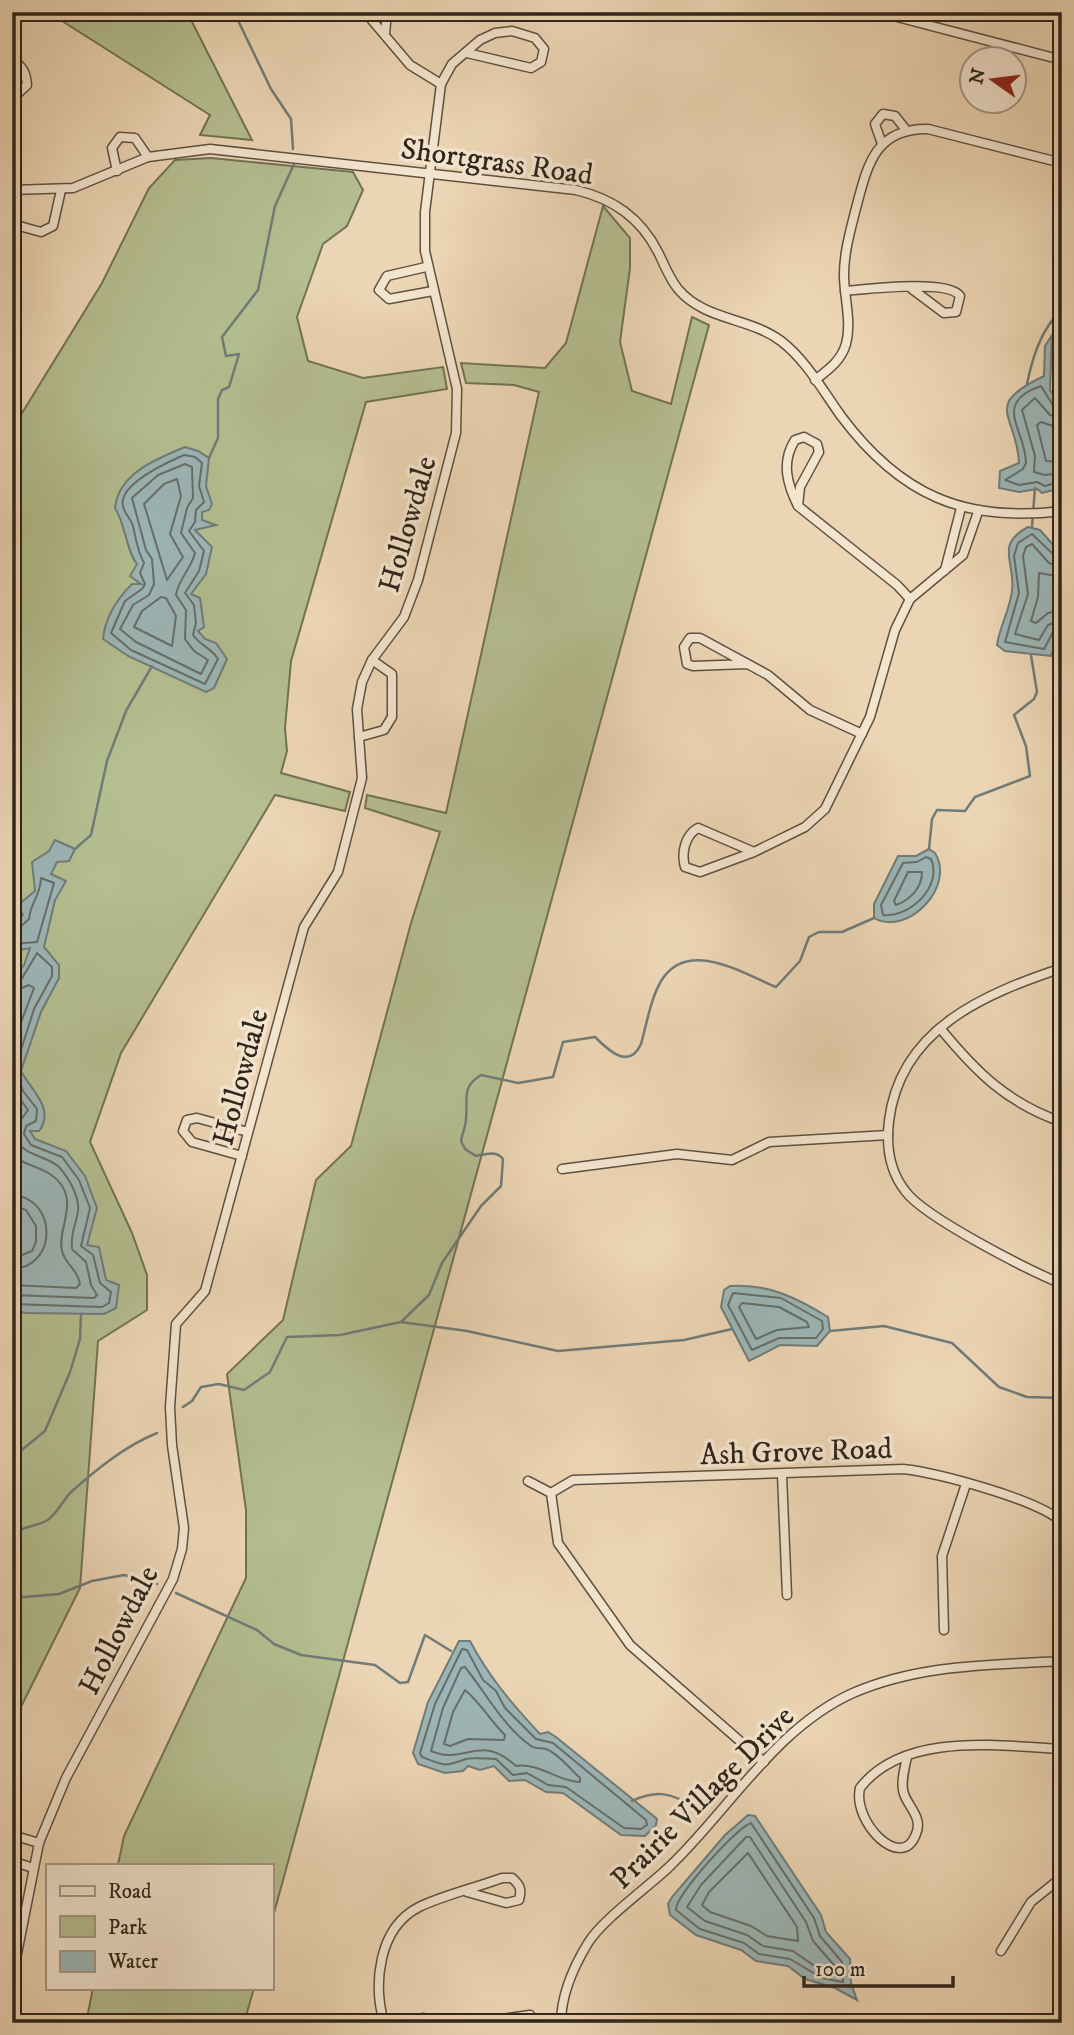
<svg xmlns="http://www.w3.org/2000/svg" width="1074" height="2035" font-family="'IM FELL DW Pica',serif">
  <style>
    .green { fill: #b4be90; stroke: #727256; stroke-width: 2 }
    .water { fill: #9cb6b7; stroke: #707c79; stroke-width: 2 }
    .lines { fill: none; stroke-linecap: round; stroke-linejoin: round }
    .shore { stroke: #666e69; stroke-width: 2 }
    .stream { stroke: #707c79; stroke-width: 2.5 }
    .street-casing { stroke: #5e5141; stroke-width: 11 }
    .street { stroke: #f3e4ce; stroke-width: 8 }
    .labels { text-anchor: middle; stroke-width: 7; stroke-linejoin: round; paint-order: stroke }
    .street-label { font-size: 30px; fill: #2f251b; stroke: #f3e4ce }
  </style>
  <rect width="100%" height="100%" fill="#ecd5b4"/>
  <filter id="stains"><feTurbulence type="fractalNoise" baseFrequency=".00286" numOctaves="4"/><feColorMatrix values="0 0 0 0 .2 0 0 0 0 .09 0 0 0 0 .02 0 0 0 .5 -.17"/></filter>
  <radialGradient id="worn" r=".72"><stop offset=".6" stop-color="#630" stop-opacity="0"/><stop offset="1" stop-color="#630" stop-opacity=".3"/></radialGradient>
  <g class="green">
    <polygon points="48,12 187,12 252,140 200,135 210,115"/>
    <polygon points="211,158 353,172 363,190 347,226 323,244 297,317 308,361 363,378 443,367 447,389 366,402 291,661 285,728 287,751 281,773 350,792 345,811 275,795 121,1053 90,1142 132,1233 147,1275 147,1310 98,1341 80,1588 12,1725 12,423 19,418 102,283 149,188 175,160"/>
    <polygon points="603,206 630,238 630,268 620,342 632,391 671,404 692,317 709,325 271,1924 271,1865 118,1865 124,1836 246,1578 246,1510 227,1374 283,1320 316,1180 351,1146 411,923 440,832 365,808 367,795 446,813 539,392 514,385 466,383 461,363 545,368 566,343"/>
    <polygon points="93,1988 254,1988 244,2023 86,2023"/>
  </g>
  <g class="water">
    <path d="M1052,335L1050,390L1062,407V488L1042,493L1037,489L1019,492L999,488L1000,471L1019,463C1017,414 981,406 1044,376L1045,346Z"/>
    <path d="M185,447L198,451L209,458L206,486L212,504L209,510L202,512V520L216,525L195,530L212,547L206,574L191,594L200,598L204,627L198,631L205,639L216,643L227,659L214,688L206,692L128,656L103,639C105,617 117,599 132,584H141L130,576L137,564C127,553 126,526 115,508C118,474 156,459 185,447Z"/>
    <path d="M1028,527L1040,530L1062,555V629L1051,656L1005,651L997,645C1000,626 1010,609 1012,591C1016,563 994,545 1028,527Z"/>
    <path d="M55,840L75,849L69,861L57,862L51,874L66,881L55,900L44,947L59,965V978L41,1012L21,1071C30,1089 56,1109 39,1131H30L35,1139L66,1151L85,1176L97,1208L87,1245L99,1247L106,1280L119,1285L116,1308L104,1314L26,1313L12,1310V1246L20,1240V1228L12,1218V980L24,965L30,948L14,951C10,939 13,923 23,915L18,905L35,891L32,862L49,851Z"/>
    <path d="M929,849L935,853C956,886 908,937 874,918V904L898,856H916Z"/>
    <path d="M730,1286C767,1283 797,1298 828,1317L830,1331L817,1346L780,1345L749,1361L721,1307L724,1290Z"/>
    <path d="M459,1641H470C489,1677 512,1704 540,1734L548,1732L556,1737L657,1819L656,1825L645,1836L621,1835L563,1793L546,1792L525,1780L509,1781L494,1766L480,1770L468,1766L463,1771L445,1773L418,1764L413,1753L428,1702Z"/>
    <polygon points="748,1815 755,1816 821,1915 826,1932 850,1959 851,1983 857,2000 835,1988 805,1979 788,1966 756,1961 741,1950 696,1935 670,1915 668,1904 672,1897 725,1835"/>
  </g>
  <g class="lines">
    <g class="shore">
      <path d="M1062,409L1054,407L1041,386C991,403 1026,430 1026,463L1023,469L1005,480L1019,485L1037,482L1045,486L1062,481"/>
      <polyline points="1062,418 1050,415 1035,398 1022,410 1035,456 1034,472 1045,475 1062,473"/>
      <polyline points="1062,429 1041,422 1037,425 1046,461 1062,462"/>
      <path d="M184,455L195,457L202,463L199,486L204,502L196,510L195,522L189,531L204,551L199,571L185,593L194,605L196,623L193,635C201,646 211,648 218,659L205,684L131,650L111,633L125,601L142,589L145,584L140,573L144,563C137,550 136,539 133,526C131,519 124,513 123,506C118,484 168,462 184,455Z"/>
      <path d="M185,464L192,467L193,498L187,508L181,533L195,553C191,569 178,580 176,595L186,610L185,639L194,651L208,660L201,674L136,642L120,629L133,605L149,595L154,584L152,559L146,550L132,498L158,475Z"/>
      <polygon points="177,479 181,496 170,534 183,557 167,580 144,504 164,484"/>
      <polyline points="1062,558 1055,556 1032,534 1018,543 1014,556 1019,593 1005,642 1044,649 1053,632 1062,629"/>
      <polyline points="1062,567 1049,563 1032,544 1026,547 1023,556 1028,594 1015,634 1039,640 1048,625 1062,620"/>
      <polyline points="1062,577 1039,573 1038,597 1031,621 1036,623 1048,613 1062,610"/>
      <polygon points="161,597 166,598 176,616 172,646 134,627 142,611"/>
      <path d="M926,857L931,859C943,887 909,918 883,915L881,905L903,863L917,862Z"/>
      <path d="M908,872H922C922,888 910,900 896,905L894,901Z"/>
      <path d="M12,929L19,928L29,919C31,900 40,898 41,878L54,883L37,942L12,944"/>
      <polyline points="12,983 21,980 37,953 52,967 52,976 34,1009 15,1069 23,1091 37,1109 36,1121 26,1126 24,1134 31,1145 62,1157 79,1180 90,1208 81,1246 93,1255 100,1283 111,1292 109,1303 102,1307 12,1304"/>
      <polyline points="12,992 29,985 34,988 12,1046"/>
      <path d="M12,1088L28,1110L15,1128C14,1156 42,1153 58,1166C62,1170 68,1179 71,1184C88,1216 69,1221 72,1249L86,1262L91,1285L97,1295L94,1298L12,1295"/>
      <path d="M12,1153C22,1165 38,1166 50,1174C84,1197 56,1228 62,1251C66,1266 77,1268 80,1284L76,1288L12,1285"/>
      <path d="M12,1195C57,1197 59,1267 12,1269"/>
      <polyline points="12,1205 26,1210 36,1226 36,1242 32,1251 12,1259"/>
      <polygon points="733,1293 781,1298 822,1321 823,1329 816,1338 779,1338 752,1350 728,1305"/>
      <polygon points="742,1303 779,1307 807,1322 809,1327 777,1330 756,1339 739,1307"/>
      <path d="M462,1649L467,1650L483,1680L496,1691L505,1708L536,1739L553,1743L646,1820L647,1825L641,1829L624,1828L566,1787L548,1785L527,1773L513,1775L496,1759C488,1759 473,1757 466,1759C444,1767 445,1766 422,1757L420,1753L435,1704Z"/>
      <path d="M465,1667C486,1693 502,1725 531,1746C536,1750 541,1747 546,1749C558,1753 571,1770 580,1778V1782C559,1782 538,1762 516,1766C479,1732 466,1766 431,1751L443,1708L461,1668Z"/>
      <path d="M465,1690C481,1703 490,1721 505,1735L504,1740L468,1739L450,1746L444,1744L453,1712Z"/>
      <path d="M751,1823L814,1918L820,1936L842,1962L843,1982L822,1978L790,1959L759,1954L744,1943L700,1929L676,1910C674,1897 737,1827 751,1823Z"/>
      <polygon points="746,1837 750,1837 806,1922 813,1941 834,1965 833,1971 813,1965 793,1951 763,1946 747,1935 705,1921 687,1907 701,1885"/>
      <polygon points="748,1853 797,1927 798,1941 767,1936 751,1926 710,1912 702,1905 709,1892"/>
    </g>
    <g class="stream">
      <polyline points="234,12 271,89 291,119 293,149"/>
      <path d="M1027,384C1033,355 1041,330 1062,309"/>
      <polyline points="209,458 218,438 218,399 222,390 229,387 239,354 226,356 222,337 258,290 275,206 294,164"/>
      <polyline points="1032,527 1035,488"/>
      <polyline points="75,849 91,835 107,761 126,711 152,666"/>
      <polyline points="929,849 932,819 937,810 965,811 975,797 1030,776 1026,746 1014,715 1034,699 1037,692 1031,655"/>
      <path d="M401,1322L429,1295L442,1263L481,1206L501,1186L503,1159C496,1150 486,1154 476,1156L465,1149L461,1141C462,1134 466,1126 466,1119C468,1099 461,1087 481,1075L518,1083L553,1077L563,1042L595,1037C609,1051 629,1070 641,1044C647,1023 651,996 663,978C690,939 744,974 776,987L800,961L809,937L819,932H842L874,918"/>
      <polyline points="830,1331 884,1326 952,1343 999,1387 1027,1397 1062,1398"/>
      <polyline points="183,1407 192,1401 201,1387 219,1384 244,1390 270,1372 287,1337 340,1335 401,1322 467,1331 558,1351 684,1340 732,1329"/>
      <polyline points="12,1470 18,1453 45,1431 70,1372 80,1339 81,1314"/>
      <path d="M12,1537C22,1525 32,1528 46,1521C56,1516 63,1500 71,1492C97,1469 125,1446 157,1433"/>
      <polyline points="176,1593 257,1630 274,1644 301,1655 375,1665 400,1683 408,1682 425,1635 451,1651"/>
      <polyline points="12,1598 59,1594 92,1581 124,1575 157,1584"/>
      <path d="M632,1801C656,1790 672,1792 694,1808"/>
    </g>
    <g class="street-casing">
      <g id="street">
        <polyline points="365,12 410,65 441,84"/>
        <polyline points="878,12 1062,60"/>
        <polyline points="385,34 387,12"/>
        <path d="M12,60C23,66 26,73 27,85L12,99"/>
        <polyline points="882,144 875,124 883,114 895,116 906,130"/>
        <polyline points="117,171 112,148 120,137 135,138 148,157"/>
        <path d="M12,190L73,188L148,157L210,149L576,190C613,199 640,217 658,252C664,264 669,278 678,289C705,321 749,317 781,341C806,360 823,391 841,416C900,495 964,523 1062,511"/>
        <polyline points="12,224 41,232 53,226 61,190"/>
        <polyline points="426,267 387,276 379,290 389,299 433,291"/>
        <path d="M845,291C868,289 948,279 960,296L956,312L944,313L912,289"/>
        <path d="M815,380C828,370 841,361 846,344C852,322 844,297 844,275C844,253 850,232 855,212C867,168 873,128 928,129L1062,163"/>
        <path d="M798,506L800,487L819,452L817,444L804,437L795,440C781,462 787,484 798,506L897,585L910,599"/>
        <polyline points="945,570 961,508"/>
        <polyline points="747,664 693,666 687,664 684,647 690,638 700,638 768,675 810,710 862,734"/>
        <polyline points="359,737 384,730 392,717 392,674 372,660"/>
        <path d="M754,852L700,872L685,867C681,853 685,835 698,828L754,852L805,827L825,809L870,717L895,630L910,599L963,555L978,512"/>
        <path d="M1062,968C984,994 900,1029 889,1121C886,1146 889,1171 906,1192C926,1218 1028,1270 1062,1284"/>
        <path d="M940,1028C976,1072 1007,1103 1062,1122"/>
        <polyline points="242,1156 192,1142 183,1131 187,1120 197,1118 248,1132"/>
        <polyline points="562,1169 677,1154 732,1160 769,1142 888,1135"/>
        <polyline points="782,1475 787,1595"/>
        <path d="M528,1481L551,1493L573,1480L903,1469C938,1473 1037,1499 1062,1522"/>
        <polyline points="551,1493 558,1543 630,1645 764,1762"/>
        <polyline points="944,1630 942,1556 966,1484"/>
        <path d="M907,1756C905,1768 900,1783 904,1794C909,1808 923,1818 916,1834C902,1873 852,1822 860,1788C904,1731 1000,1746 1062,1749"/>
        <polyline points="12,1835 39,1843"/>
        <polyline points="12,1861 33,1868"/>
        <polyline points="1001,1951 1031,1902 1062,1877"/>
        <polyline points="12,1979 39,1843 66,1778 173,1579 182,1549 184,1528 172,1445 170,1407 176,1324 205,1291 304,927 338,872 362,778 357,709 362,682 372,660 404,617 418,580 456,433 457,389 425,251 425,212 441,84 452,64 480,40 495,33 512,31 535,38 544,49 541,62 531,68 467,53"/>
        <path d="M384,2023C373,1984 378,1928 419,1907C444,1895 475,1888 502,1878H512C520,1885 522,1889 519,1900L506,1903L467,1892"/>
        <polyline points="405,2023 423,2018 429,2023"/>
        <polyline points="473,2023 530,2015"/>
        <path d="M561,2023C561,1996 574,1966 588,1943C603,1919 647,1888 669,1867C729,1810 775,1728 853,1693C920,1664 991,1665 1062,1661"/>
      </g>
    </g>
    <use href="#street" class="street"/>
  </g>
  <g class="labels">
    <g class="street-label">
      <text transform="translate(497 161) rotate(8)" y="10">Shortgrass Road</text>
      <text transform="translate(407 524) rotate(-74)" y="10">Hollowdale</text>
      <text transform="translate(240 1077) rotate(-75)" y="10">Hollowdale</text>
      <text transform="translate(796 1451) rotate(-2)" y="10">Ash Grove Road</text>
      <text transform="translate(118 1630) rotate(-63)" y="10">Hollowdale</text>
      <text transform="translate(702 1797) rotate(-45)" y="10">Prairie Village Drive</text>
    </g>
  </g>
  <rect width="1074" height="2035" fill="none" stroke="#ecd5b4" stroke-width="42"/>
  <rect x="14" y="14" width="1046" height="2007" fill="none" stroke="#2f251b" stroke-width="3.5"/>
  <rect x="21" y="21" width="1032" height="1993" fill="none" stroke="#2f251b" stroke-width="2"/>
  <rect x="46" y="1864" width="228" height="126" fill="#f3e4ce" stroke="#a59886" stroke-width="2"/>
  <rect x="60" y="1886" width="35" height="10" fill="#f3e4ce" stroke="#a59886" stroke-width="2"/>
  <text x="108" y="1898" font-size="21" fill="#2f251b">Road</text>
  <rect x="60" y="1916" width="35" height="21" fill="#b4be90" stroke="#a59886" stroke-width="2"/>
  <text x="108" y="1934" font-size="21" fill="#2f251b">Park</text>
  <rect x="60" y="1951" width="35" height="21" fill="#9cb6b7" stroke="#a59886" stroke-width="2"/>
  <text x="108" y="1968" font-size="21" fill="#2f251b">Water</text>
  <g transform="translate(993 80) rotate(284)"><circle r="33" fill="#f3e4ce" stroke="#a59886" stroke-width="2"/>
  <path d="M0-5L12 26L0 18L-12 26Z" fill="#8f2418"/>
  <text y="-10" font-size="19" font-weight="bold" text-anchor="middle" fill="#2f251b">N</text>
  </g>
  <path d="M804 1976v10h149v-10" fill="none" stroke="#2f251b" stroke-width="3.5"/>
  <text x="815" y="1976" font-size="21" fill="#2f251b" stroke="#f3e4ce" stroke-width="5" paint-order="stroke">100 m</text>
  <rect width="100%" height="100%" filter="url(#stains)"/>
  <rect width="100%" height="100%" fill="url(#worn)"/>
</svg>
